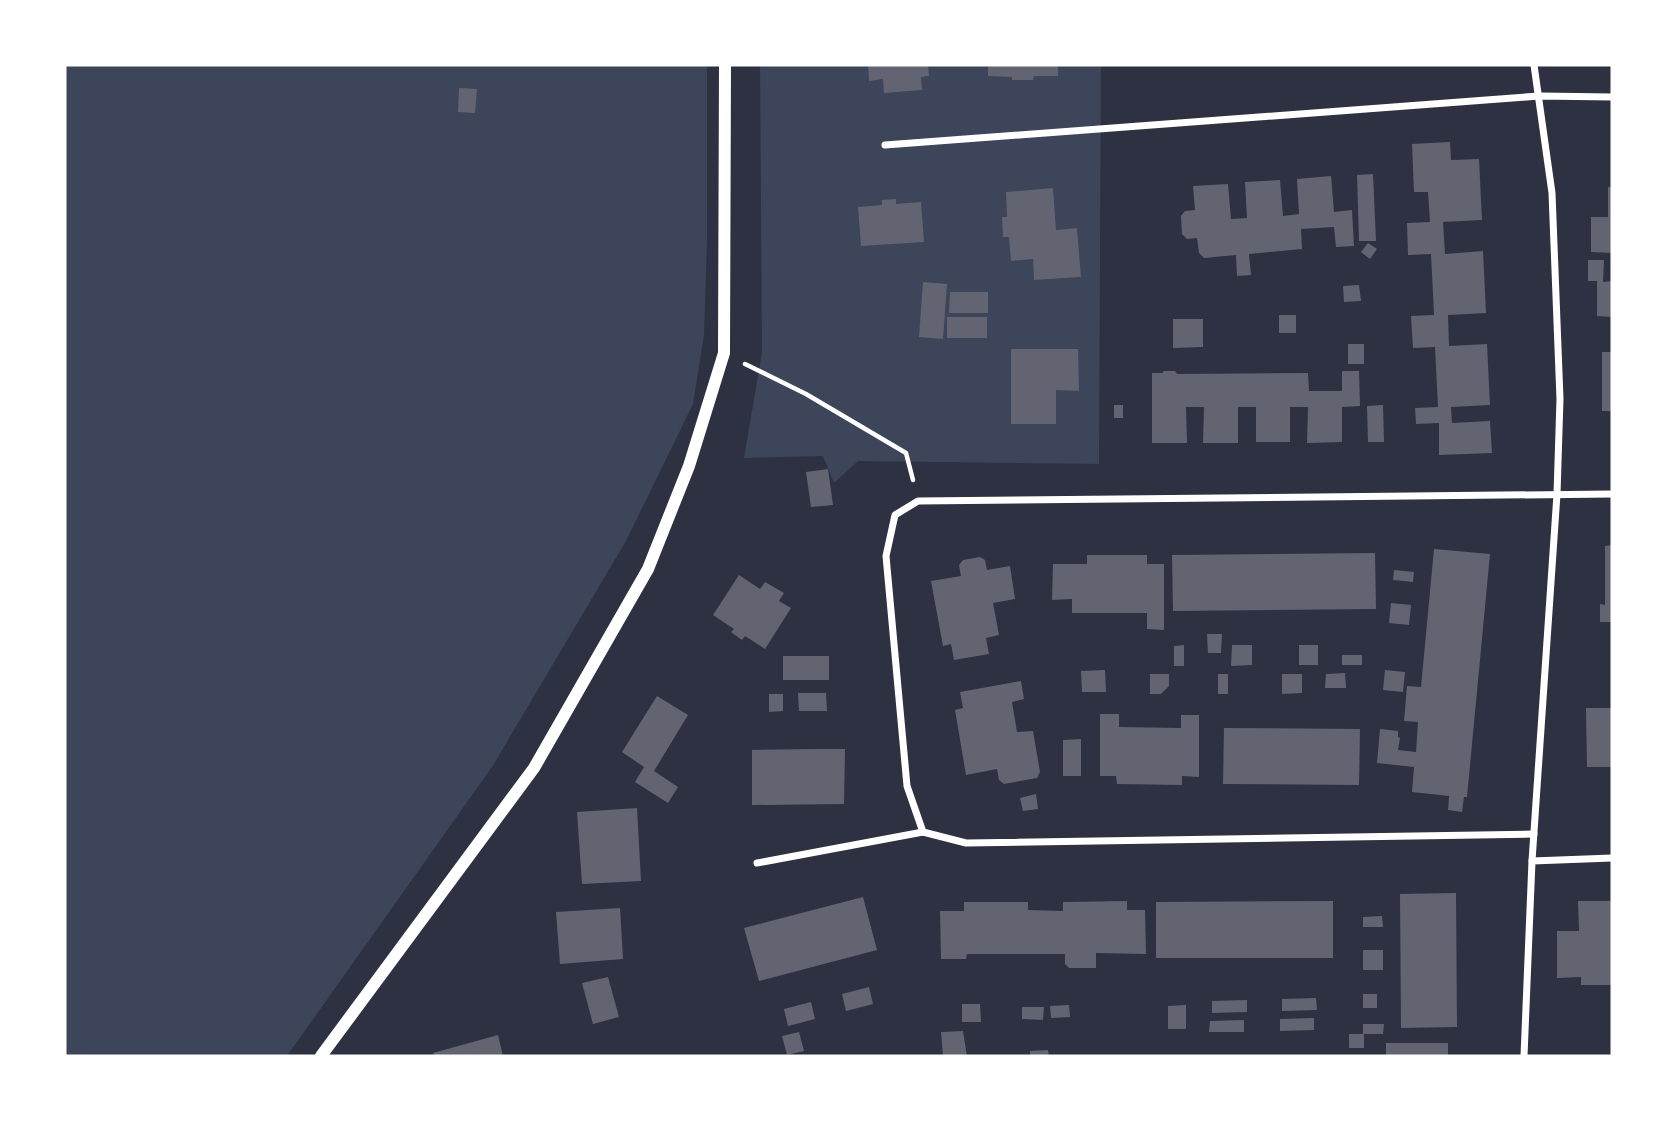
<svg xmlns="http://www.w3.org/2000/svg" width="1677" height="1121" font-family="'Titillium Web',sans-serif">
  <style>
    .green { fill: #3c4559 }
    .building { fill: #626471 }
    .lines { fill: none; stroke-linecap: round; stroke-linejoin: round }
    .path { stroke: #fff; stroke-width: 4.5 }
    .minor { stroke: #fff; stroke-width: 7 }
    .tertiary { stroke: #fff; stroke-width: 12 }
  </style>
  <rect width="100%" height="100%" fill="#2d3142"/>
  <g class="green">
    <polygon points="65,65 707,65 707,242 704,335 693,404 626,541 492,767 287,1056 65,1056"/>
    <polygon points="760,65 1101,65 1099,464 858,461 834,483 823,456 744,458 762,352"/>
  </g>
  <g class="building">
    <polygon points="868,65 928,65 929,76 921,77 922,90 884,93 883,79 869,81"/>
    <polygon points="988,65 1058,65 1058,76 1034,76 1033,80 1012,80 1012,77 988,76"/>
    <polygon points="459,88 477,89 475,113 458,112"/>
    <polygon points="1450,142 1451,160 1479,159 1482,220 1443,222 1445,254 1483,251 1486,313 1448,315 1449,346 1487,344 1490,405 1451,407 1452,423 1490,421 1492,453 1439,455 1439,423 1416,424 1415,408 1438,407 1435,347 1413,348 1411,316 1434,315 1431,254 1408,255 1407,223 1430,222 1428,192 1414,192 1412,144"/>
    <polygon points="1373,174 1376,241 1359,241 1357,175"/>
    <polygon points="1331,176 1334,212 1352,210 1354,246 1336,247 1334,227 1301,229 1302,249 1249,254 1251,275 1237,276 1236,255 1204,258 1199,253 1197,238 1187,239 1182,234 1181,216 1185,211 1195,210 1193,186 1228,184 1231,219 1247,218 1245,182 1280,180 1283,216 1299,214 1297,179"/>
    <polygon points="1608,187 1612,187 1612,253 1591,252 1591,217 1608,217"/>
    <polygon points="1053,188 1056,230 1077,228 1081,277 1034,280 1033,259 1011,261 1009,237 1003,237 1002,217 1007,217 1006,192"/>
    <polygon points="896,199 896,204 921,202 924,242 861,246 858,207 882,205 882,200"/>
    <polygon points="1368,243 1377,249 1370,259 1361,252"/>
    <polygon points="1588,260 1604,260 1603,282 1612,281 1612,317 1597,316 1597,281 1588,281"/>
    <polygon points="923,282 947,284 943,339 919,337"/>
    <polygon points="1359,285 1361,301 1344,302 1343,286"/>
    <polygon points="950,292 988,292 988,313 949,313"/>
    <rect x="1279" y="315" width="17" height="18"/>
    <rect x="947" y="317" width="40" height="21"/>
    <polygon points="1173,319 1203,319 1203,347 1173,348"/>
    <rect x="1348" y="344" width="16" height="20"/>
    <polygon points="1011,349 1078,349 1079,391 1056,390 1056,424 1011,424"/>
    <rect x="1602" y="352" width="10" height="59"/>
    <polygon points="1164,371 1175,371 1177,374 1308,373 1309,391 1342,391 1342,371 1359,371 1360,406 1342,407 1342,442 1307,443 1308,407 1290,407 1290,442 1256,442 1256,407 1238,407 1238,443 1203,443 1204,407 1186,407 1187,443 1152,443 1152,373 1162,373"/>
    <rect x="1114" y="405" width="9" height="13"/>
    <polygon points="1383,405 1384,442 1368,442 1367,406"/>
    <polygon points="828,469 833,505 811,507 806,472"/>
    <polygon points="1612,545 1612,622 1600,622 1600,604 1605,605 1605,546"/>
    <polygon points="1434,549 1490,554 1467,797 1464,797 1462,812 1448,810 1449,796 1412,792 1414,767 1377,763 1380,729 1398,731 1398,737 1400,738 1398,750 1416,752 1418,722 1404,721 1407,686 1421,687"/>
    <polygon points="1375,553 1376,609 1173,611 1172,555"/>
    <polygon points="1087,555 1147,555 1147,564 1164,564 1164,630 1147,629 1147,613 1072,613 1072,599 1052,600 1053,564 1087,564"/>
    <polygon points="980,557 985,560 987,570 1010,566 1015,599 993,603 999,635 986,638 989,654 954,660 951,644 943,646 931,581 961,576 959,565 963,560"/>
    <polygon points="1394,570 1414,572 1413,582 1393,580"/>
    <polygon points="739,575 760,589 765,582 784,593 779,601 791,608 765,649 745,636 742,640 731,632 734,629 713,615"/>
    <polygon points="1391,603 1411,605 1409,625 1389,623"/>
    <polygon points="1207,634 1222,634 1221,653 1208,653"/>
    <polygon points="1184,645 1184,666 1174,666 1174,646"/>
    <polygon points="1232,645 1252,645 1252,665 1231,666"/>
    <rect x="1299" y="645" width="19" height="20"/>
    <rect x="1342" y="655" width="20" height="10"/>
    <rect x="783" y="656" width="46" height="24"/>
    <polygon points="1105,670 1106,692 1082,692 1081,671"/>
    <polygon points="1385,670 1405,672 1403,692 1383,690"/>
    <polygon points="1345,673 1346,688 1325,688 1326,674"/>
    <polygon points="1150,674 1169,674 1169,686 1161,694 1150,694"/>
    <rect x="1218" y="674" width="10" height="20"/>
    <polygon points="1282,674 1302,674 1302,693 1282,694"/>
    <polygon points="1021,681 1024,699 1012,702 1017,732 1033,731 1040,772 1037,778 1004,784 999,780 997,769 966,775 955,710 963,708 960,692"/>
    <polygon points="798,693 826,693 827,711 799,711"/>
    <polygon points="769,694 783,694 783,711 769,712"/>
    <polygon points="657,696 688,715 654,771 678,787 668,803 635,782 644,767 622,752"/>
    <polygon points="1586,708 1612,708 1612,767 1587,767"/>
    <polygon points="1100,714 1119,714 1119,727 1181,728 1181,715 1199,715 1199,777 1182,776 1182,785 1117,784 1116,776 1100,776"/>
    <polygon points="1224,728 1360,729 1359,785 1223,784"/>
    <polygon points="1081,739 1081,776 1063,776 1063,740"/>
    <polygon points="814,749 845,749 844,804 752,805 752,750"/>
    <polygon points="1036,794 1038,809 1023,811 1020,798"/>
    <polygon points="637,808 641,881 582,884 577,812"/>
    <polygon points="1456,893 1457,1027 1401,1028 1400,894"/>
    <polygon points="863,897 877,950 759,981 744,928"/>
    <polygon points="1127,901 1127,910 1145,910 1146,954 1096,953 1096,968 1069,968 1065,964 1065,954 967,954 966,959 941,959 940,911 964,911 964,902 1028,902 1028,910 1063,911 1063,902"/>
    <polygon points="1333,901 1333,958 1156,958 1156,902"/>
    <polygon points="1578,901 1612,901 1612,985 1581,985 1581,977 1557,978 1557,931 1579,931"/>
    <polygon points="620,908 623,959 560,964 556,912"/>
    <polygon points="1382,916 1383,927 1363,927 1363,917"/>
    <rect x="1363" y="950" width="20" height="20"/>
    <polygon points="608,977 619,1017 593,1024 582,983"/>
    <polygon points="869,987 873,1004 846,1011 842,994"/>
    <rect x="1363" y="994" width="14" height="14"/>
    <polygon points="1316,998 1317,1010 1282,1011 1282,999"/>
    <polygon points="1247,1000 1247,1012 1212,1013 1212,1001"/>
    <polygon points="811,1002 815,1019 788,1026 784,1009"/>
    <polygon points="962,1004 980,1004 981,1022 962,1022"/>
    <polygon points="1069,1005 1070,1017 1051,1018 1050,1006"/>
    <polygon points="1186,1005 1186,1029 1168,1029 1168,1006"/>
    <polygon points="1022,1007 1044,1007 1043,1020 1022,1019"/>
    <polygon points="1314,1018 1314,1030 1280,1031 1280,1019"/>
    <polygon points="1244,1020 1244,1032 1209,1032 1210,1021"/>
    <polygon points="1363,1024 1384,1024 1383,1034 1364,1034 1364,1048 1349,1048 1349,1034 1363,1034"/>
    <polygon points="963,1031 967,1056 943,1056 941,1032"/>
    <polygon points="799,1032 804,1051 787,1055 782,1036"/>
    <polygon points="498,1035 503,1056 434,1056 433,1053"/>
    <rect x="1386" y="1043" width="62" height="13"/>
    <polygon points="1048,1050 1049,1056 1030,1056 1030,1051"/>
  </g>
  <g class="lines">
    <polyline class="path" points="745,364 806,394 906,453 913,480"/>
    <g class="minor">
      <polyline points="885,145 1539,96 1612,97"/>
      <polyline points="1534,834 966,843 923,832 907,786 886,556 895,515 918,501 1612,494"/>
      <polyline points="1532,861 1612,858"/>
      <polyline points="757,863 923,832"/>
      <polyline points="1524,1056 1532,861 1557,494 1560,399 1552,193 1534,65"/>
    </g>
    <polyline class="tertiary" points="321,1056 534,768 648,569 689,466 724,353 725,65"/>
  </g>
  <rect width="1677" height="1121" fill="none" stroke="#ffffff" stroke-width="133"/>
</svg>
